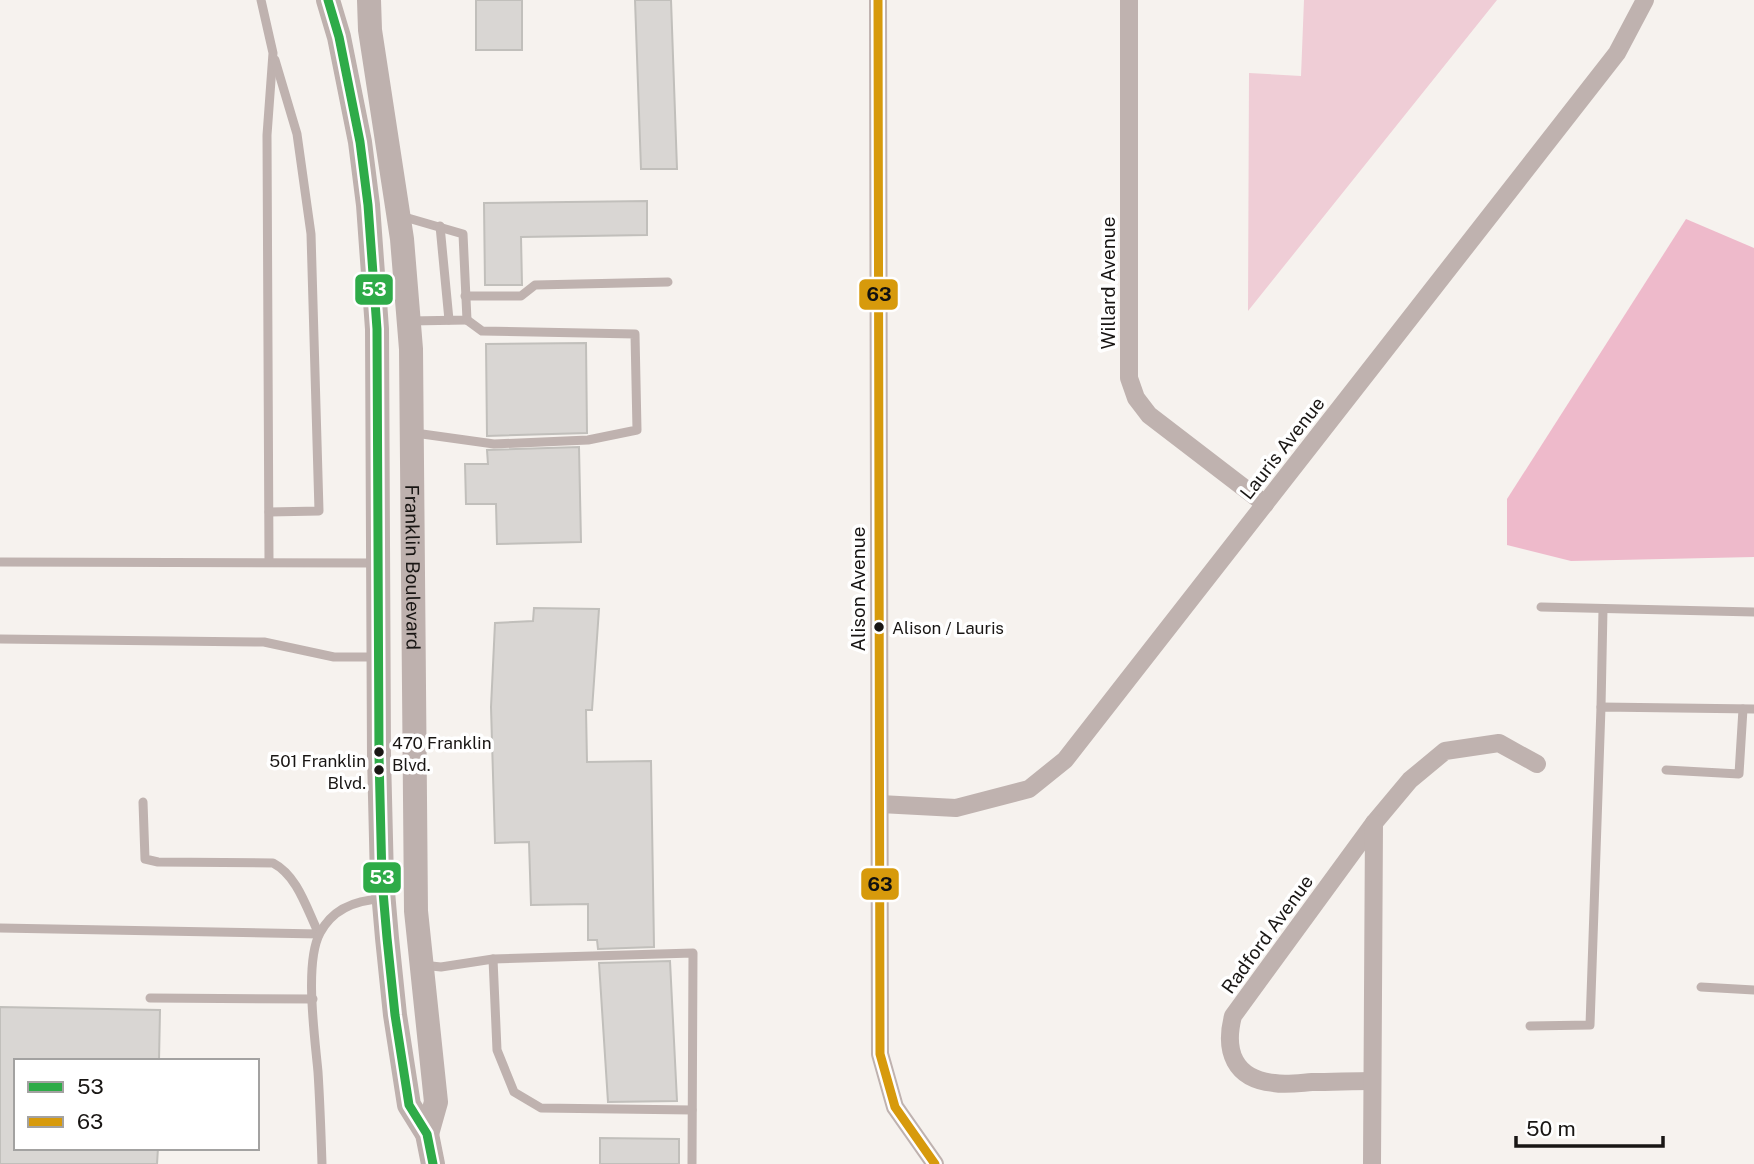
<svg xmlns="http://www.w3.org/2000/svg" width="1754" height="1164" font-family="'Public Sans',sans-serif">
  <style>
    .green { fill: #efcdd6 }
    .forest { fill: #eebacb }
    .building { fill: #d9d6d3; stroke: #c1bfbb; stroke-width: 2 }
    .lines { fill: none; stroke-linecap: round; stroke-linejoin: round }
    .lane { stroke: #bfb2af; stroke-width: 9 }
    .street { stroke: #bfb2af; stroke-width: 18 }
    .secondary { stroke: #beb1ae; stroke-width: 24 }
    .bus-1-casing { stroke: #fff; stroke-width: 14 }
    .bus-2-casing { stroke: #fff; stroke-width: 14 }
    .bus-1 { stroke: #2eab48; stroke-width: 9 }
    .bus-2 { stroke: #d79a0c; stroke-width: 9 }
    .bus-dot { fill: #191614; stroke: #fff; stroke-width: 2.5 }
    .labels { text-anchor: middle; stroke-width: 7; stroke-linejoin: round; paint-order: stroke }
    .bus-label { font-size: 17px; fill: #191614; stroke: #fff; text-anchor: start }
    .street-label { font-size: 19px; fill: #191614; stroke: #fff }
    .line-badge { stroke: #fff; stroke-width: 2.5 }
    .badge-label { font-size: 19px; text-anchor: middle; font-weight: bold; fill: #fff }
    .pale-badge-label { font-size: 19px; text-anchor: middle; font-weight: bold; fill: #111 }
  </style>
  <rect width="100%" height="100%" fill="#f6f2ee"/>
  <polygon class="green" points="1304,0 1497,0 1248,311 1249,73 1301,76"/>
  <polygon class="forest" points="1686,219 1754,248 1754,557 1571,561 1507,545 1507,499"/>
  <g class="building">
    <rect x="476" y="0" width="46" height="50"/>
    <polygon points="635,0 671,0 677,169 641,169"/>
    <polygon points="647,201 647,235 521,237 522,285 485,285 484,203"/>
    <polygon points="586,343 587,433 487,436 486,344"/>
    <polygon points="579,447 581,542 497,544 496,504 466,504 465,464 488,464 487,450"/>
    <polygon points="534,608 599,609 592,710 586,710 587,762 651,761 654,947 598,949 597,940 588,940 588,904 531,905 529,842 495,843 491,707 495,623 533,621"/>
    <polygon points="670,961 677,1101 608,1102 599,963"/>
    <polygon points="0,1007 160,1010 159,1061 16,1061 16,1148 158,1148 157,1164 0,1164"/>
    <polygon points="600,1138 679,1139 679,1164 600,1164"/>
  </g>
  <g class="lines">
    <g class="lane">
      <polyline points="261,0 273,53 267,135 269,562"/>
      <polyline points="401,216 463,234 467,320 410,321"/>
      <polyline points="440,226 449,320"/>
      <polyline points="465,296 521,296 535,285 668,282"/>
      <polyline points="415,433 494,444 588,440 637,430 635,334 482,331 467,320"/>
      <polyline points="269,512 319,511 311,234 297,134 275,60"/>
      <polyline points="0,562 376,563"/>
      <polyline points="1541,607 1754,612"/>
      <polyline points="0,639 264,642 334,657 378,657"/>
      <polyline points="1601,707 1603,609"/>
      <polyline points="1666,770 1739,774 1743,709"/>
      <path d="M0,928L319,934C307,910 298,876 273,863L158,862L145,859L143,802"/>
      <polyline points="493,959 497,1050 514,1092 541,1108 692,1110"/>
      <polyline points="422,965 441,967 493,959 693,953 692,1164"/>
      <polyline points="1701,987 1754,990"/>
      <polyline points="150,998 313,999"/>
      <polyline points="1530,1026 1590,1025 1601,707 1754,709"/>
      <path d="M322,1164C321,1133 320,1103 318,1072C315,1038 304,963 320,933C333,908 356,900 382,899"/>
    </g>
    <g class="street">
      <polyline points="878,0 880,1054 895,1107 935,1164"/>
      <polyline points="1129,0 1129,378 1136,398 1149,415 1265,504"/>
      <polyline points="880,804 956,808 1029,789 1065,760 1617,53 1645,0"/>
      <path d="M1372,1081C1352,1081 1332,1082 1312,1082C1299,1083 1286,1085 1274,1083C1234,1079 1224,1051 1233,1016L1374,823L1410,780L1445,751L1499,743L1537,764"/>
      <polyline points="1372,1164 1374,823"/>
    </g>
    <g class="secondary">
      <polyline points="328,0 339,37 360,142 368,205 377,329 379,756 382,880 387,938 395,1015 409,1105 427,1134 433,1164"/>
      <path id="s1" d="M369,0L370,30L402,239L411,349L416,911L436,1102L427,1134"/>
    </g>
    <g class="bus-1-casing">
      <polyline id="bus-1" points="328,0 339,37 360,142 368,205 377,329 379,756 382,880 387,938 395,1015 409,1105 427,1134 433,1164"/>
    </g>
    <g class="bus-2-casing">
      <polyline id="bus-2" points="878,0 880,1054 895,1107 935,1164"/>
    </g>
    <use href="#bus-1" class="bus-1"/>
    <use href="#bus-2" class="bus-2"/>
  </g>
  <g class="bus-dot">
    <circle cx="879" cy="627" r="6"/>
    <circle cx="379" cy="752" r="6"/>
    <circle cx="379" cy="770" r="6"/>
  </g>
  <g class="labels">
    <g class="bus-label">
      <text x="892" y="634">Alison / Lauris</text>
      <text x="392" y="749">470 Franklin<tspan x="392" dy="22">Blvd.</tspan></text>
      <text x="366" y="767" text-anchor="end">501 Franklin<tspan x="366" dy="22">Blvd.</tspan></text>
    </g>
    <g class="street-label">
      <text transform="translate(1108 283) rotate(-90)" y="7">Willard Avenue</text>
      <text transform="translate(1282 448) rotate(-52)" y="7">Lauris Avenue</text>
      <text dy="7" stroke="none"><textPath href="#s1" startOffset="570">Franklin Boulevard</textPath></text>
      <text transform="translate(858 589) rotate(-90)" y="7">Alison Avenue</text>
      <text transform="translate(1267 934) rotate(-54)" y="7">Radford Avenue</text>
    </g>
  </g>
  <g class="line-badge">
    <rect x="354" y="273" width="40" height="33" rx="7" fill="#2eab48"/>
    <rect x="858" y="278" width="41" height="33" rx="7" fill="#d79a0c"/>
    <rect x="362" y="861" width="40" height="33" rx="7" fill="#2eab48"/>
    <rect x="860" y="867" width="40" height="34" rx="7" fill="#d79a0c"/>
  </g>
  <g class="badge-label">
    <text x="374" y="296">53</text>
    <text x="382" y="884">53</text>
  </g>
  <g class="pale-badge-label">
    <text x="879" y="301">63</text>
    <text x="880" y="891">63</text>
  </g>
  <rect x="14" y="1059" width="245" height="91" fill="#ffffff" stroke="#a3a2a1" stroke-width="2"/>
  <rect x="28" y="1082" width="35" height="10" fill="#2eab48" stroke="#a3a2a1" stroke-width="2"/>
  <text x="77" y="1094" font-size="21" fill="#191614">53</text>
  <rect x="28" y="1117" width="35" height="10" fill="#d79a0c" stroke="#a3a2a1" stroke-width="2"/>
  <text x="77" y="1129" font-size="21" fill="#191614">63</text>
  <path d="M1516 1136v10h147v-10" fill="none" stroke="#191614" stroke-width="3.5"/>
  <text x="1526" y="1136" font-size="21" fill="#191614" stroke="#ffffff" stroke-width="5" paint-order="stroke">50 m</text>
</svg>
